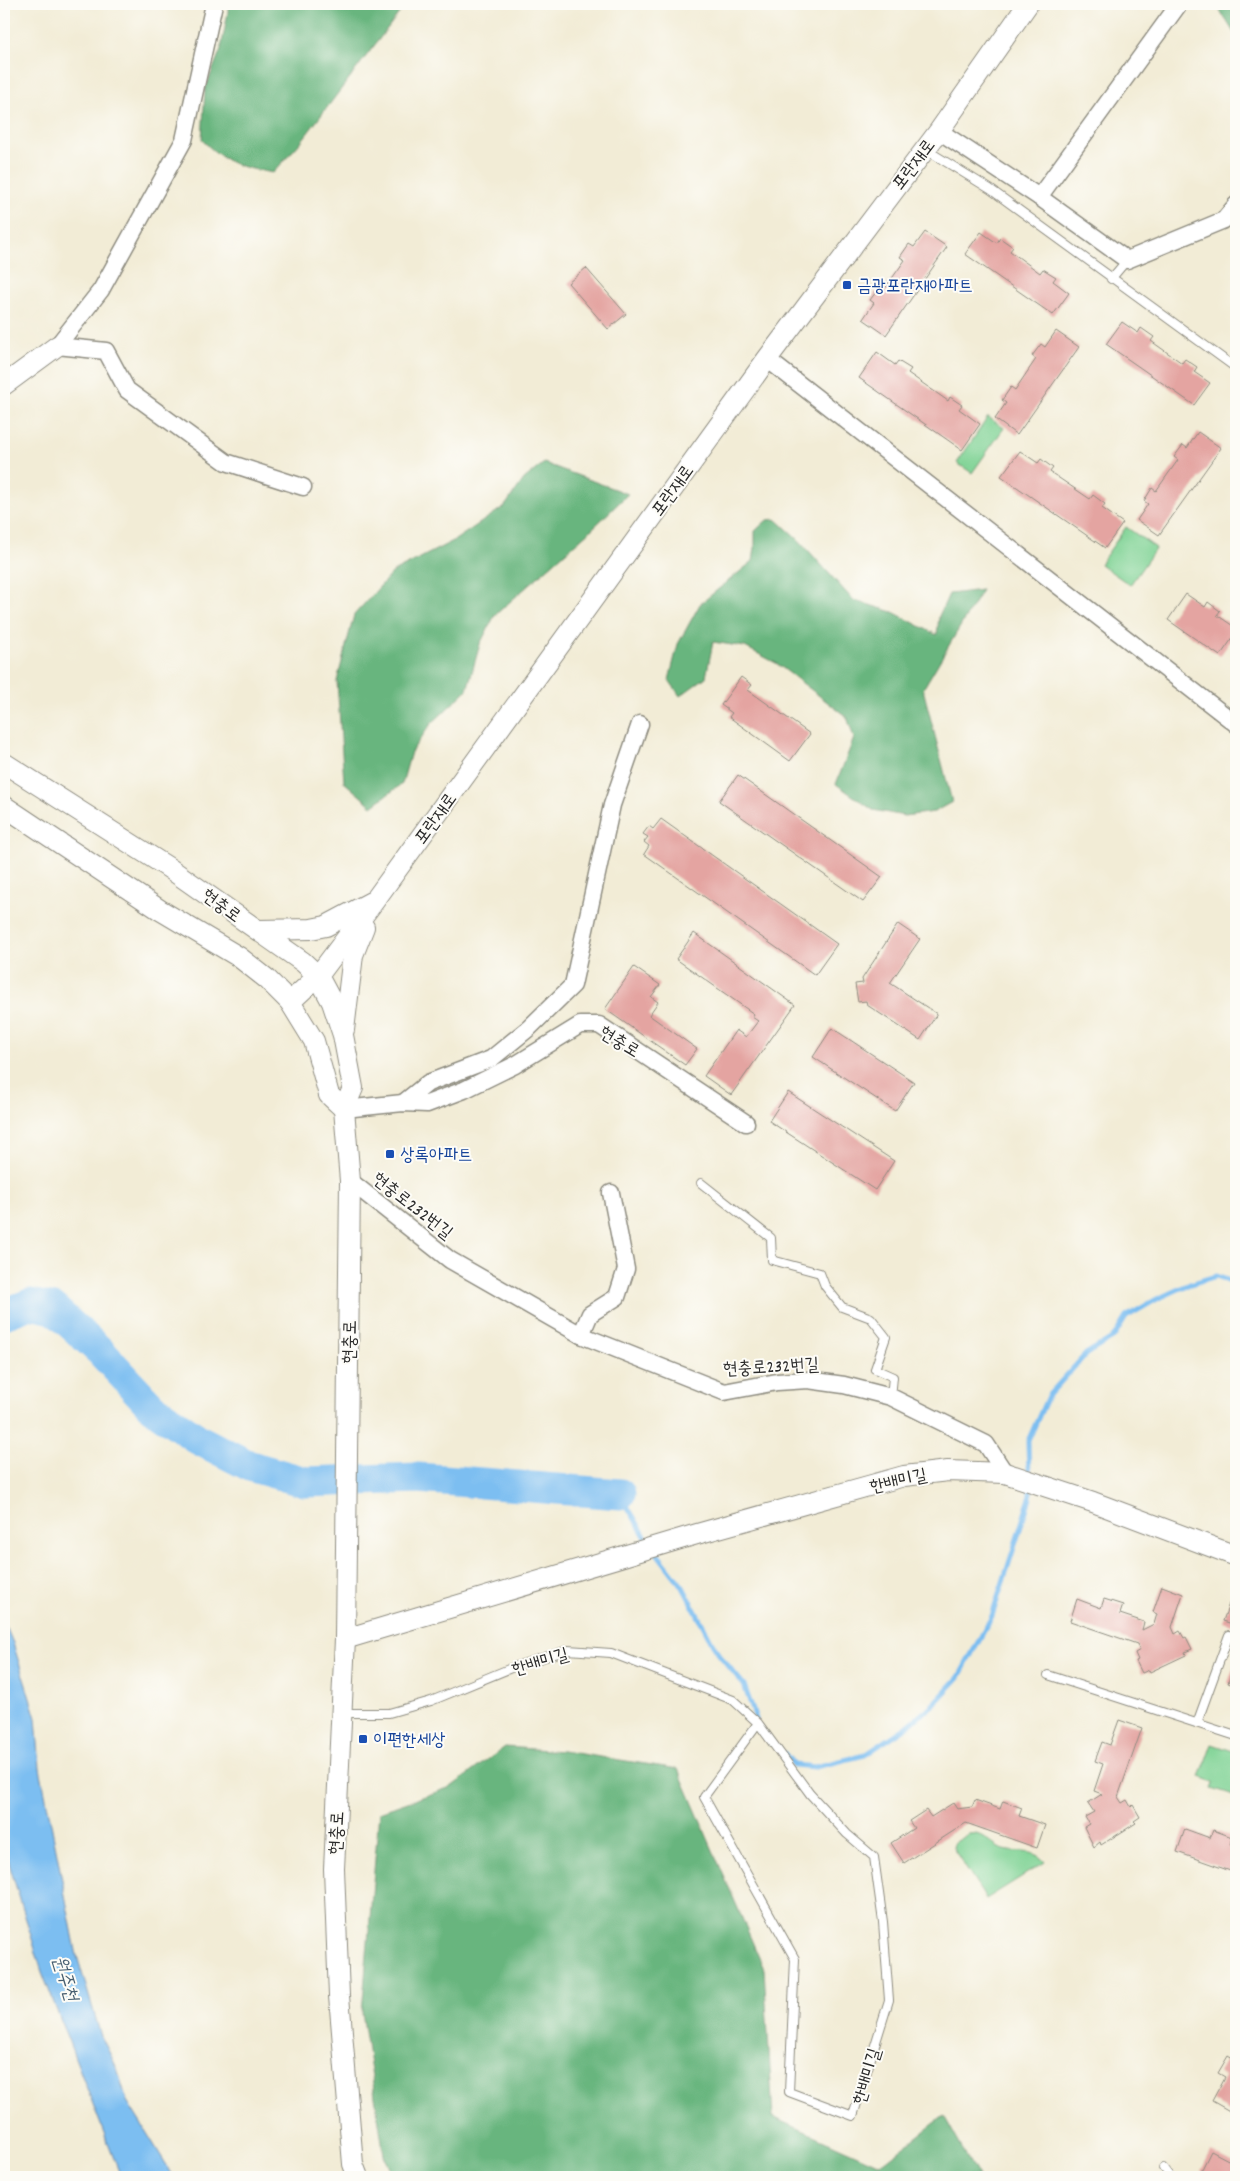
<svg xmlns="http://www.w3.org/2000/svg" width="1240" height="2181" font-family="Dekko,'Poor Story',sans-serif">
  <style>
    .green { fill: #80d395; stroke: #567f60 }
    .forest { fill: #68b57e; stroke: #4a7054 }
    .water { fill: #7cbef1; stroke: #54748e }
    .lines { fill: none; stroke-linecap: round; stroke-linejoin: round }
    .stream { stroke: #7cbef1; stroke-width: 5 }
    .river { stroke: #7cbef1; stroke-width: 31 }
    .building { fill: #e4a4a1 }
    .service-casing { stroke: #8e8c80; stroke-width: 10 }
    .minor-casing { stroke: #8e8c80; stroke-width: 19 }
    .tertiary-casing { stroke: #8e8c80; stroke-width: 22 }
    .service { stroke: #fff; stroke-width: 8 }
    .minor { stroke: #fff; stroke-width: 16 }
    .tertiary { stroke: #fff; stroke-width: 20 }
    .transit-dot { fill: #1a4fb4; stroke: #fdfcf7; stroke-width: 2 }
    .labels { text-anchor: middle; stroke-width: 4; stroke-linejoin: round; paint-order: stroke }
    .street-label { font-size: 18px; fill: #2b2b2b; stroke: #fdfcf7 }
    .transit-label { font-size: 18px; fill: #164399; stroke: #fdfcf7; text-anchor: start }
    .water-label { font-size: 19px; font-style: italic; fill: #475e70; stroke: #fdfcf7 }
  </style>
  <rect width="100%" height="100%" fill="#fdfcf7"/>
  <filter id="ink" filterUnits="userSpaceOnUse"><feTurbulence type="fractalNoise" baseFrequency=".02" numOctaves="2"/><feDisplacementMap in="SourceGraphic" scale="10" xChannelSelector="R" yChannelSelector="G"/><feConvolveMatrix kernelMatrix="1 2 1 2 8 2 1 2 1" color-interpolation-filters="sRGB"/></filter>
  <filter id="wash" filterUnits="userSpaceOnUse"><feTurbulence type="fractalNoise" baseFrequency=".0096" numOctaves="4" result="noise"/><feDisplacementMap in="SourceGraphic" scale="20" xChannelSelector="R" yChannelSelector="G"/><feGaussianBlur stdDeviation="1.12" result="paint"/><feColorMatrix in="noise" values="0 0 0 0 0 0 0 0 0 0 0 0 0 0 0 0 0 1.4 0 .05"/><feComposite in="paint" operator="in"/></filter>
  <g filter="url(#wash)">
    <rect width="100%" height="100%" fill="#f2ecd6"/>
    <g class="green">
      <polygon points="988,417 1004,428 972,473 957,463"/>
      <polygon points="1126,527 1156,548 1130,585 1100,564"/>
      <polygon points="1212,1744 1236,1752 1236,1789 1234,1796 1212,1789 1214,1782 1200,1777"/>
      <path d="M969,1834C981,1832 988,1841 997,1847C1012,1856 1032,1846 1045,1862L986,1899L953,1848L954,1843Z"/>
    </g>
    <g class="forest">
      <path d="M228,4H406L300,143L273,173C237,166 229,166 202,140L205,89L221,49L228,12Z"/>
      <polygon points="1216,4 1236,4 1236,36"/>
      <polygon points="544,463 628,494 592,529 495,615 480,644 467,690 431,724 411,752 402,784 372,806 344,782 337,681 354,615 393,572 455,540 505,506 524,479"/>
      <polygon points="776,519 798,539 853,600 893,612 937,635 939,616 949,594 982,590 923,689 952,802 934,812 904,816 873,810 836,784 854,738 847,717 776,663 745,647 713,642 706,677 680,696 669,680 678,644 700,604 753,561 755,548 755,531 767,520"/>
      <polygon points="505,1747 562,1751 678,1769 764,1969 773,2117 880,2165 944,2116 978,2177 394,2177 384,2155 362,2012 379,1812 451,1787"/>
    </g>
    <polygon class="water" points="4,1622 13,1643 36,1718 40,1768 77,1956 101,2036 117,2068 127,2101 174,2177 121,2177 42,1972 4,1847"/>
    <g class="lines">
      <g class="stream">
        <polyline points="1029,1475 1028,1441 1048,1396 1086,1354 1114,1337 1126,1317 1157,1299 1190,1284 1216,1276 1236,1283"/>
        <polyline points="620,1494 649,1543"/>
        <polyline points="656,1552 683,1587 717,1652 744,1685 756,1719"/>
        <polyline points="785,1754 794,1765 815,1767 865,1755 908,1726 935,1703 959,1677 992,1616 1030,1498 1030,1486"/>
      </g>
      <polyline class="river" points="4,1314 30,1304 54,1309 100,1351 152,1407 199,1440 250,1466 305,1482 418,1478 620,1494"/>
    </g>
    <g id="blocks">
      <g class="building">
        <polygon points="925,232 947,247 886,335 863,319 874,303 870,300 879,288 883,291 905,260 900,257 909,244 914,247"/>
        <polygon points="981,232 997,243 1000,238 1013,247 1010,251 1040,273 1043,269 1056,277 1053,281 1069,293 1053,315 965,254"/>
        <polygon points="586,268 626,314 608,329 568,283"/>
        <polygon points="1122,322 1138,333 1141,328 1154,337 1151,341 1182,363 1185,359 1197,367 1194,372 1210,383 1194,405 1106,344"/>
        <polygon points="1056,331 1079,347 1017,435 995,419 1006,403 1002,400 1011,387 1015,390 1036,359 1032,356 1041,344 1045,347"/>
        <polygon points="877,352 895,365 898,361 911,369 908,373 948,401 950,397 962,405 959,409 980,424 962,450 859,378"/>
        <polygon points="1198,432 1221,448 1159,535 1137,520 1148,504 1144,501 1152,488 1156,491 1178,460 1174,457 1183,445 1187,448"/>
        <polygon points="1020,451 1038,463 1041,459 1053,468 1050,472 1090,499 1093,495 1105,504 1102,508 1123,523 1105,548 1001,476"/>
        <polygon points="1186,594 1205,607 1208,602 1220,611 1217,615 1236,628 1236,633 1220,656 1168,620"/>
        <polygon points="741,677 752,685 748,690 810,734 790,761 729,717 732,713 721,705"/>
        <polygon points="738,775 882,877 863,902 719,801"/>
        <polygon points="661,819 837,944 815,975 644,854 649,846 644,842 648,837 643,834 649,826 653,829"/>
        <polygon points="898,924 920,939 890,983 937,1014 920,1040 867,1005 866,1001 858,1002 855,984 863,983 862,979"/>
        <polygon points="694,933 795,1005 731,1095 704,1076 736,1030 746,1037 758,1021 752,1017 754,1014 676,959"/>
        <polygon points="634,967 660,985 651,997 658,1002 649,1015 697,1049 685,1065 605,1009"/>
        <polygon points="832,1028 914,1082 895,1111 813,1057"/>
        <polygon points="788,1092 894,1161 875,1190 769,1121"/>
        <polygon points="1162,1586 1183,1594 1172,1627 1175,1634 1180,1631 1184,1638 1186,1637 1192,1649 1185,1652 1186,1655 1150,1672 1149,1670 1142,1673 1136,1661 1138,1660 1135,1653 1140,1650 1137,1644 1070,1621 1077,1599 1101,1608 1104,1599 1123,1605 1120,1614 1144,1622 1142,1630 1154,1624 1157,1614 1153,1612"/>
        <polygon points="1230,1601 1236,1603 1236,1625 1223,1621"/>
        <polygon points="1236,1659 1236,1686 1228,1683"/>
        <polygon points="1119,1720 1142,1728 1118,1797 1122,1803 1127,1800 1131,1807 1133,1805 1140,1817 1134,1821 1136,1823 1101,1845 1100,1842 1094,1847 1084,1827 1089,1824 1085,1817 1094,1812 1088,1803 1102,1794 1094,1791 1103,1764 1095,1761 1102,1742 1110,1745"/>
        <polygon points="975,1800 1000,1809 1003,1801 1022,1808 1019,1816 1045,1825 1037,1848 966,1823 904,1863 891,1843 914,1828 909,1821 926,1810 931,1817 953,1803 957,1809 972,1807"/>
        <polygon points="1185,1829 1210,1838 1213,1830 1232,1837 1230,1845 1236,1847 1236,1873 1177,1852"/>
        <polygon points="1228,2056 1236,2061 1236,2107 1233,2113 1212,2101 1225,2077 1218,2073"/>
        <polygon points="1211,2151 1234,2163 1236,2159 1236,2177 1212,2177 1201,2171"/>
      </g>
    </g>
  </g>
  <g filter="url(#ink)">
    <use href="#blocks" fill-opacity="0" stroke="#8e8c80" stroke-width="1"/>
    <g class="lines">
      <g class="service-casing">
        <g id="service">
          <polyline points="925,149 990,189 1236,368"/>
          <polyline points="1111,279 1127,260"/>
          <polyline points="701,1183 771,1238 772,1260 820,1273 825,1286 842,1307 871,1318 886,1337 875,1369 893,1377 891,1397"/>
          <polyline points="1048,1675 1236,1736"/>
          <polyline points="342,1713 389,1713 431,1701 516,1666 568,1650 611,1653 733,1700 758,1723 810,1794 847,1834 874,1857 883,1922 889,2000 853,2116 789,2092 795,1959 704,1797 758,1723"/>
          <polyline points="1197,1723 1229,1635 1236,1638"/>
          <polyline points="1163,2168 1170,2177"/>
        </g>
      </g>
      <g class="minor-casing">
        <g id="minor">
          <polyline points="939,131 1039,197 1127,260 1224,220 1236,205"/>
          <polyline points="1039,197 1179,4"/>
          <polyline points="57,346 101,290 184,140 214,4"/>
          <polyline points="57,346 106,351 127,390 226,462 303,487"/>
          <polyline points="767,359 1236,724"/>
          <polyline points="403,1103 428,1083 491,1059 529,1028 573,985 612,805 640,724"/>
          <polyline points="344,1109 403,1103 427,1104 464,1090 515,1065 580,1025 599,1025 746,1123"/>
          <polyline points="350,1181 450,1260 581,1335 724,1392 777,1382 808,1380 844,1385 891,1397 986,1444 1005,1473"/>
          <polyline points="581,1335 590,1314 617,1297 626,1269 611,1193"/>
        </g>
      </g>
      <g class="tertiary-casing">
        <g id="tertiary">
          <polyline points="4,385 57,346"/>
          <polyline points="4,763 169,868 303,962 318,976 332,1002 343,1035 353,1088 344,1109 350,1181 345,1639 334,1869 339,1996 353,2164 358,2177"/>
          <polyline points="4,806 160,910 239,957 267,979 290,1002 314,1041 329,1095 344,1109"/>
          <polyline points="258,930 311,929 326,926 371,902"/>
          <polyline points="290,1002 318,976 375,900 767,359 939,131 1028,4"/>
          <polyline points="344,1030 353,955 364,927"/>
          <polyline points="345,1639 697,1534 904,1476 948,1471 1005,1473 1093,1502 1236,1556"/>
        </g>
      </g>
      <use href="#service" class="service"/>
      <use href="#minor" class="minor"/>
      <use href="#tertiary" class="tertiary"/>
    </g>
  </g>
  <g class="transit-dot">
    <rect x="842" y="280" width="10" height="10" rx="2.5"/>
    <rect x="385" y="1149" width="10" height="10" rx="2.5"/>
    <rect x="358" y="1734" width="10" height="10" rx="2.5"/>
  </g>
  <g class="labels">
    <g class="street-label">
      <text transform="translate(913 164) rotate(-53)" y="6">포란재로</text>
      <text transform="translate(672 490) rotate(-54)" y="6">포란재로</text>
      <text transform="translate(435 818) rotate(-54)" y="6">포란재로</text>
      <text transform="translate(222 905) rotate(36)" y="6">현충로</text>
      <text transform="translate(620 1041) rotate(31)" y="6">현충로</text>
      <text transform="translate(413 1205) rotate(38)" y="6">현충로232번길</text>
      <text transform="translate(349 1342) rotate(-89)" y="6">현충로</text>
      <text transform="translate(771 1366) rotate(-3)" y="6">현충로232번길</text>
      <text transform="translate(898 1480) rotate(-12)" y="6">한배미길</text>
      <text transform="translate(540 1661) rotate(-16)" y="6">한배미길</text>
      <text transform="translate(336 1833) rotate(-87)" y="6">현충로</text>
      <text transform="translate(866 2076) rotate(-73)" y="6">한배미길</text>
    </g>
    <g class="transit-label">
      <text x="857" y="291">금광포란재아파트</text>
      <text x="400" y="1160">상록아파트</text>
      <text x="373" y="1745">이편한세상</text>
    </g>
    <g class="water-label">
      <text transform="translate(67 1978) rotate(73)" y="7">원주천</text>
    </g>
  </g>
  <rect width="1240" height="2181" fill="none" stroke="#fdfcf7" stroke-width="20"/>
</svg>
